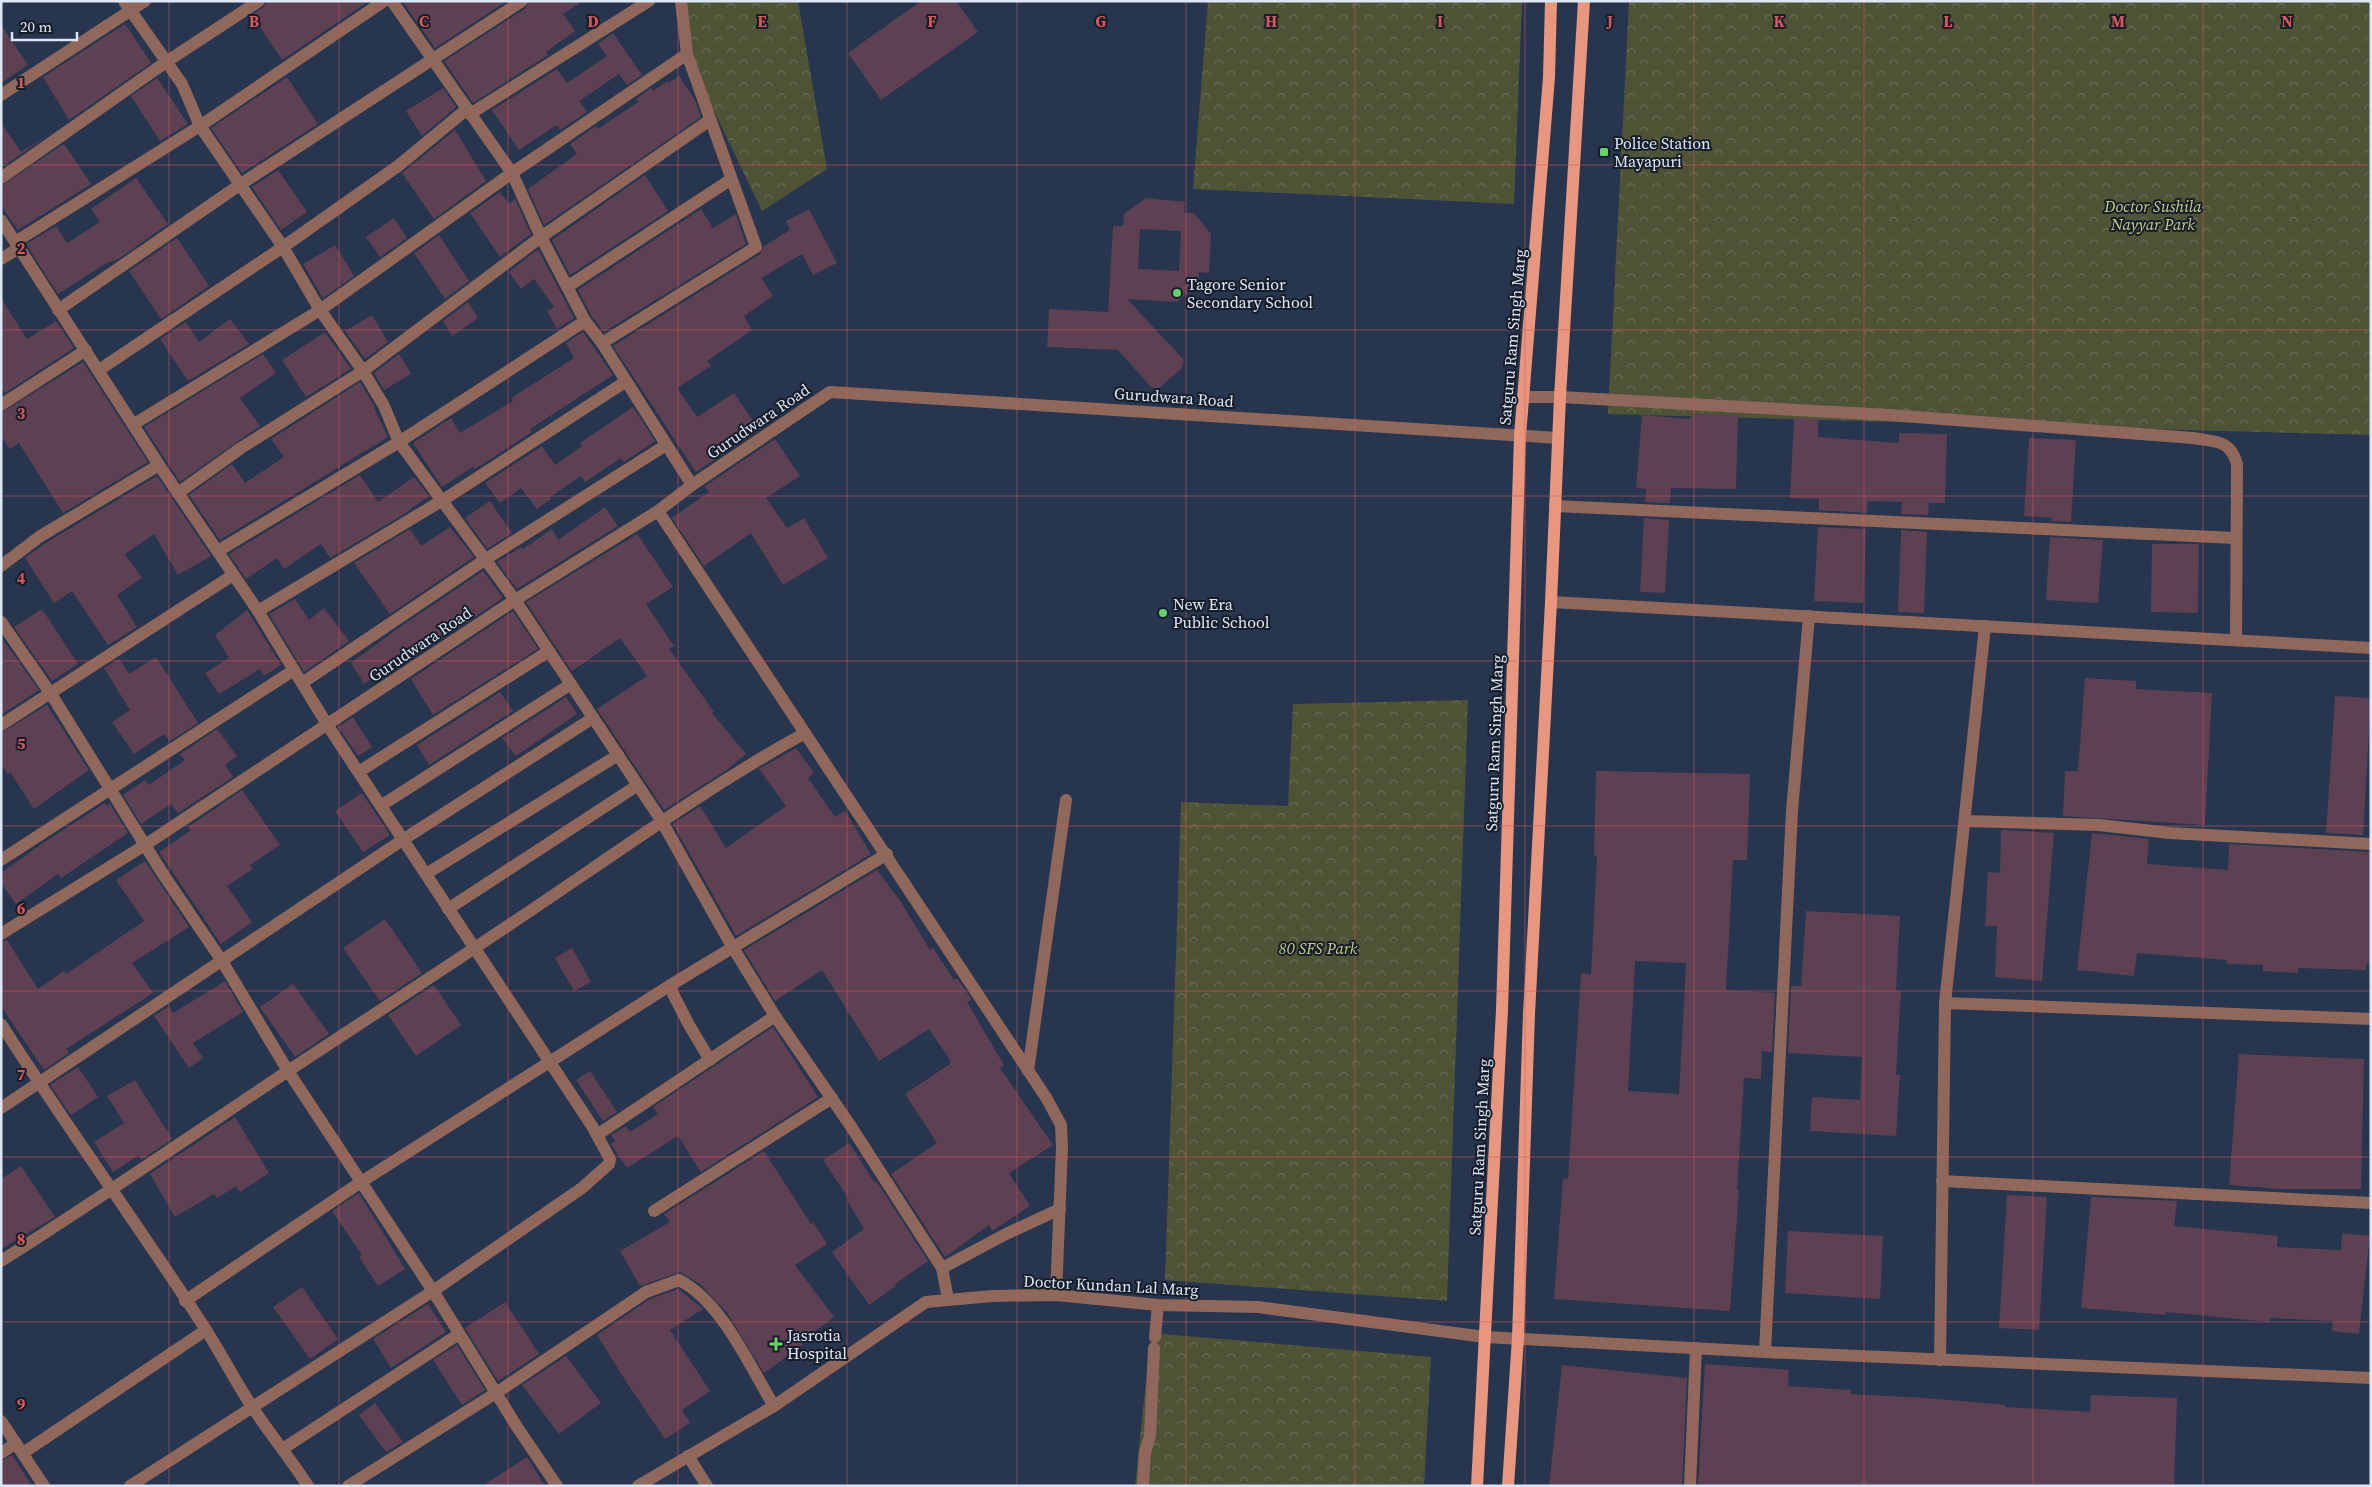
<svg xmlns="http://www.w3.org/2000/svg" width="2372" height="1487" font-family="'Source Serif 4',serif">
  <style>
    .park { fill: url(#park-crowns) }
    .building { fill: #5d4052; fill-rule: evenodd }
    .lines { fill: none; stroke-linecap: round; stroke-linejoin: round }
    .minor { stroke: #8f685b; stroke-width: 12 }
    .major { stroke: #e8977e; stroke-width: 12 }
    .grid { fill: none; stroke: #d8585c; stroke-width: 1; stroke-opacity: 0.55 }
    .poi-dot { fill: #62d469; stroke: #161d28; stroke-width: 2 }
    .labels { text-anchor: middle; stroke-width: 4; stroke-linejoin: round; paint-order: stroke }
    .poi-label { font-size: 16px; fill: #dde7f8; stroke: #161d28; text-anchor: start }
    .park-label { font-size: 16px; font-style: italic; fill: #c4d089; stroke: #161d28 }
    .street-label { font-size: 16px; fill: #dde7f8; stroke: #161d28 }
    .grid-label { font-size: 16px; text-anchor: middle; font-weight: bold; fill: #d8585c; stroke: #161d28; stroke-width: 4; stroke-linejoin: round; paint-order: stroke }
  </style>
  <defs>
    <pattern id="park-crowns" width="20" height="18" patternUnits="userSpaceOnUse" patternTransform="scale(1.25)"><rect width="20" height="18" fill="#4e5336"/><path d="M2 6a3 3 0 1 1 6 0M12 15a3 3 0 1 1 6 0" fill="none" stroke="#676c54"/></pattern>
  </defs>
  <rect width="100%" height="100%" fill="#27354f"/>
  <g class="park">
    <polygon points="681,1 798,1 827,169 762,211 684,48"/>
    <polygon points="1208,1 1522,1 1514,204 1193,189"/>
    <polygon points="1629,1 2371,1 2371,435 1608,414"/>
    <polygon points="1468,700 1447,1301 1165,1280 1181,802 1288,806 1293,704"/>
    <polygon points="1151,1333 1431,1357 1424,1486 1135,1486"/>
  </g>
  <g class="building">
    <polygon points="267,1 369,1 282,60 252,15 264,7"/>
    <polygon points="402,1 507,1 435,48"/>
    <polygon points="530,1 583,1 563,14 575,31 546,52 548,55 473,103 444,61 526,8"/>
    <polygon points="921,1 956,1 978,32 881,100 848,53"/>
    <polygon points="125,24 151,63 69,120 43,77"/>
    <polygon points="1,25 28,65 1,83"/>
    <polygon points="613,33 642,75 627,85 619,74 579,101 587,112 560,130 558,126 555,126 519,150 492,110 557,69 567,83 607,56 598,44"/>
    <polygon points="679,76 695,100 701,117 544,225 528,189 577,154 570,144 596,126 598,129 638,102 636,99 651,88 653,91 667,81 668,83"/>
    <polygon points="287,77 318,124 242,173 211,128"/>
    <polygon points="157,78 188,124 160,141 131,96"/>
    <polygon points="443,88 456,107 422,136 406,111"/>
    <polygon points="1,123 21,152 54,131 1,168"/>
    <polygon points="455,130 486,181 434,219 402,173"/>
    <polygon points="64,144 91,184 18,230 1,206 1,186"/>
    <polygon points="278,170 307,212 281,230 252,187"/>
    <polygon points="645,175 668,211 570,275 552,240"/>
    <polygon points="136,178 168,224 120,258 105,264 58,294 26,244 56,226 67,243 100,222 91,209"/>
    <polygon points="500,192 509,204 515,199 531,234 500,257 470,213"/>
    <path d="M1146,198L1185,202L1184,213H1194L1211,234L1209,273L1199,272L1198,283L1177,302L1127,299L1184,360L1181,369L1159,388H1152L1118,350L1047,347L1049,309L1108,312L1113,226H1123L1124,214ZM1140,229L1181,231L1179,271L1138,269Z"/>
    <polygon points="701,209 713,228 736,214 746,244 604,332 592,317 578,290"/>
    <polygon points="809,209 837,263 813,275 802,254 761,278 773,296 744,316 752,330 707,361 711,366 677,388 697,417 734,393 759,430 696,472 613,346 760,254 764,246 790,230 786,221"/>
    <polygon points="394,218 407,238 380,257 366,237"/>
    <polygon points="439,235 469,281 445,299 414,253"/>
    <polygon points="177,238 209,286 161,319 129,271"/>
    <polygon points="335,245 354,276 323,298 303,264"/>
    <polygon points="538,249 574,318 557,329 547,311 554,307 534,279 521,289 509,272"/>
    <polygon points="1,298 27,339 56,321 74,348 5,393 1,388"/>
    <polygon points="468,302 478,318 452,336 443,321"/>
    <polygon points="372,315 388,342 365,359 345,331"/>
    <polygon points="230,319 249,344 188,381 160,339 186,322 199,342"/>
    <polygon points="325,332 351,369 306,397 282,360"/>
    <polygon points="583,332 613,375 530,429 532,432 475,469 473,467 442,487 413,443 451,418 460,433 513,401 511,398 574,358 566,343"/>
    <polygon points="263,354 276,373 240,398 260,426 180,482 144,427"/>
    <polygon points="399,354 411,374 384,390 374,373"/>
    <polygon points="83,362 148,462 63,513 19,443 10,449 1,436 1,413"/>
    <polygon points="360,382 375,407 374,408 388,437 220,540 189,495 232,464 245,483 284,457 271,439"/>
    <polygon points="633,407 655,441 624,462 621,458 585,482 581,476 550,497 551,499 537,509 521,488 500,503 485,483 542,446 555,465 582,446 580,443"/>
    <polygon points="1691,414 1738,415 1736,489 1671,488 1670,503 1645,502 1646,489 1636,488 1642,415 1691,419"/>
    <polygon points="1794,418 1818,419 1818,437 1899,443 1899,433 1947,434 1945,503 1929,503 1928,515 1901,514 1902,502 1868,501 1867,513 1819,510 1819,499 1790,498"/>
    <polygon points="2029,438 2076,440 2071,522 2051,521 2052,518 2024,516"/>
    <polygon points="775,439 800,476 766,498 787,528 804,518 828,558 783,585 751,533 704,566 672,518 709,492 705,486"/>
    <polygon points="360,475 378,502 414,477 429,496 401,516 330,558 321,544 284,569 277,558 246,579 229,554"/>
    <polygon points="157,476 211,556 178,575 154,534 125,554 142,578 117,595 137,627 108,645 72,591 54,603 25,558 44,544"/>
    <polygon points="490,501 512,533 487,549 465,518"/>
    <polygon points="605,507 618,526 517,589 497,562 521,547 523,549 552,529 558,540"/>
    <polygon points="1644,518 1669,520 1665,593 1640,592"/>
    <polygon points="450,527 474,557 390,614 354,563 410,529 421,546"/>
    <polygon points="1818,527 1866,529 1863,603 1814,601"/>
    <polygon points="1901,530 1927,532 1924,613 1898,612"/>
    <polygon points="637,534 673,587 646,604 674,646 669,649 714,712 712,713 746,754 728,769 664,810 597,709 647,676 620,638 572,671 526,602"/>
    <polygon points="2050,537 2103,540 2098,603 2046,600"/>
    <polygon points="2152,544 2199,544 2198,613 2151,612"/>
    <polygon points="483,571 503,598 402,665 399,660 364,684 351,663 400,627"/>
    <polygon points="295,599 309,620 324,608 349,641 304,672 269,614"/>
    <polygon points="42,609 78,664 52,681 14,627"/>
    <polygon points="247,610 281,665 264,676 260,669 219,694 205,673 229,658 215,635"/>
    <polygon points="513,611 538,649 433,715 411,679"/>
    <polygon points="1,637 39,690 1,715"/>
    <polygon points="156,657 198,723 170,741 164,734 134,754 112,722 130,710 104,668 119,659 129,674"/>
    <polygon points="2085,678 2136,681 2136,689 2212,693 2205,825 2063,816 2065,771 2078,771"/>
    <polygon points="500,692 513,711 429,765 417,745"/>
    <polygon points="2335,696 2371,698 2363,835 2326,833"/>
    <polygon points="566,697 577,714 516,756 502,738"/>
    <polygon points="47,705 89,770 34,809 10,772 8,774 1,765 1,733"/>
    <polygon points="353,717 372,747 358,756 338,727"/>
    <polygon points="217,729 237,756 225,765 233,777 178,813 171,804 141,824 123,795 145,780 149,785 185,760 180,754"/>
    <polygon points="796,748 814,773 808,778 835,817 845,811 871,854 736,936 673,824 700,806 726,848 786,806 759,769"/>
    <path d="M1596,771L1750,774L1747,860H1733L1726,990L1775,993L1772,1052L1762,1051L1761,1079L1744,1078L1737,1190L1739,1191L1730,1311L1554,1299L1563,1178L1568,1179L1581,973L1591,974L1597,856H1594ZM1635,961L1686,963L1679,1094L1628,1091Z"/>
    <polygon points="242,790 280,845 250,865 253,869 227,886 252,922 221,944 159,852 190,831 188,827"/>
    <polygon points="362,793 390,835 363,852 335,811"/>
    <polygon points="105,803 107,806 110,804 128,833 61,878 58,874 16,904 1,883 1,873 40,845"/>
    <polygon points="2001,830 2054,833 2042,981 1995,977 1997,926 1985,926 1988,872 2000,873"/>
    <polygon points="2092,833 2149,839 2147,864 2228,870 2229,844 2371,852 2371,964 2366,964 2366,970 2298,968 2298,973 2263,971 2263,965 2226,964 2227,960 2137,953 2134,976 2077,970"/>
    <polygon points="145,861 189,927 132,963 153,993 66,1049 69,1053 44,1070 1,1006 1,942 7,940 38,989 64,971 66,974 144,921 116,880"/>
    <polygon points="877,870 901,902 930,950 933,948 954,980 957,978 972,1000 967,1002 1004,1065 1000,1068 1053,1145 1009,1173 1030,1206 992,1231 989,1225 945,1257 891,1174 937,1143 905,1094 950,1064 950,1060 929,1029 879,1061 822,970 775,1001 744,950"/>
    <polygon points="1806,911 1900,916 1896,991 1901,991 1896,1075 1900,1075 1896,1136 1810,1131 1812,1097 1860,1100 1862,1057 1788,1053 1791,986 1801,986"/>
    <polygon points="385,919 422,973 380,1001 343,948"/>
    <polygon points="572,948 591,982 574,991 555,958"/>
    <polygon points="225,981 243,1012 193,1043 203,1058 189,1068 154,1016 169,1006 173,1013"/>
    <polygon points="293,984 329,1034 295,1057 260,1007"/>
    <polygon points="434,985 461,1025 416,1056 388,1015"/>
    <polygon points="773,1027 818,1097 701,1172 678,1136 627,1168 611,1144 615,1141 611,1135 626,1126 630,1132 658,1114 653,1107"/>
    <polygon points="2239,1054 2364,1059 2361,1189 2279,1189 2229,1185"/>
    <polygon points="78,1067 98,1097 71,1115 50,1085"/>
    <polygon points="590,1071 617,1112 603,1121 576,1080"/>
    <polygon points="135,1080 172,1139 141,1160 139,1155 113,1172 94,1142 124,1123 107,1096"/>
    <polygon points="235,1117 269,1173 240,1192 236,1186 217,1198 214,1194 175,1217 150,1174"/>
    <polygon points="849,1143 875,1183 877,1182 928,1261 895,1284 896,1286 869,1305 832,1252 864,1229 847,1200 849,1199 823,1160"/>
    <polygon points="764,1151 811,1224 813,1222 827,1244 795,1265 834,1317 801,1342 803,1345 764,1373 728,1314 700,1284 680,1272 640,1286 620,1251 670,1222 664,1214"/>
    <polygon points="21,1166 55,1217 1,1249 1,1179"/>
    <polygon points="359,1193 405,1269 378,1286 359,1257 362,1255 332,1211"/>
    <polygon points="2007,1195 2047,1197 2039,1330 1999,1328"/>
    <polygon points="2091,1197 2177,1201 2174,1226 2278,1236 2277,1247 2341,1250 2342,1233 2370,1236 2359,1334 2332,1331 2333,1321 2270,1318 2269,1322 2166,1312 2166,1315 2081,1308"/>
    <polygon points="1788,1231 1883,1236 1880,1299 1785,1293"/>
    <polygon points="302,1287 338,1339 310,1359 273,1307"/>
    <polygon points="678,1289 703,1309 670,1330 710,1391 682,1410 690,1423 665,1439 627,1383 597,1335 650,1299"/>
    <polygon points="505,1302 539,1354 498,1381 465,1328"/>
    <polygon points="428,1304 446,1332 391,1368 373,1339"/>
    <polygon points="457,1345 485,1390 462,1405 433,1360"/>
    <polygon points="566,1356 601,1403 559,1434 522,1385"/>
    <polygon points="1705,1364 1789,1370 1788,1386 1851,1390 1851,1394 1926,1398 2005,1405 2005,1407 2090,1412 2091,1395 2177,1398 2174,1486 1698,1486"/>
    <polygon points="1562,1365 1687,1378 1682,1486 1549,1486"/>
    <polygon points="375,1403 403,1442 386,1452 359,1415"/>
    <polygon points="12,1455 32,1486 1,1486 1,1461"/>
    <polygon points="527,1457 545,1486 482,1486"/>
  </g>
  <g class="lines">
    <g class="minor">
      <polyline points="124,1 182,84 200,126 283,247 320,310 363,371 384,406 399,442 515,600 661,820 733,948 775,1016 850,1125 942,1268 948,1299"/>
      <polyline points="392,1 512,173 541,237 585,321 602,343 692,485"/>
      <polyline points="1,95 145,1"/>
      <polyline points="470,114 649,1"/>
      <polyline points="1,178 166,62 259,1"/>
      <polyline points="1,220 159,465 258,611 328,726 592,1126 610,1159 609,1164 582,1188 433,1291 130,1486"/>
      <polyline points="15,242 200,126 384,1"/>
      <polyline points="1,259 19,248"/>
      <polyline points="567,287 730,180"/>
      <polyline points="58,310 241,184 522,1"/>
      <polyline points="602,343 756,247 687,54 681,1"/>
      <polyline points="99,370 283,247 398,166 467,109"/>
      <path d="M1523,397H1560L1889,415L2193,438C2215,442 2230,439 2237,464L2236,640"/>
      <polyline points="1,405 86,350"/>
      <polyline points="134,424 320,310 512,173 687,54"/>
      <polyline points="178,493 241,448 363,371 541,237 710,120"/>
      <polyline points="1555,506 2235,538"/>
      <polyline points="658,511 1047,1099 1061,1125 1062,1147 1056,1295"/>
      <polyline points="218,551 399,442 585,321"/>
      <polyline points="1,566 39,537 159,465"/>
      <polyline points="1551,602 2371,648"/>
      <polyline points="258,611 443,500 625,382"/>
      <polyline points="1,622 51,694 163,874 222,961 288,1071 433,1291 517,1427 557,1486"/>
      <polyline points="302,683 486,559 666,445"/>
      <polyline points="1,725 233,575"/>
      <polyline points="360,771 549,651"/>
      <polyline points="382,805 571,684"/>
      <polyline points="1965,821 2099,825 2170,833 2371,844"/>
      <polyline points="1,860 294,670"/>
      <polyline points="426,874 618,755"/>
      <polyline points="448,909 638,785"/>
      <polyline points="1,934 145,845 515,600 658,511 692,485 830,392 1558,438"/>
      <polyline points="669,986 689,1025 710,1060"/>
      <polyline points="1945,1003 1985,626"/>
      <path d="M1,1024C67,1128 140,1227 206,1330C222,1355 235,1381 251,1405C269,1433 290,1458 308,1486"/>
      <polyline points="1028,1071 1066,800"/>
      <polyline points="1,1108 404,839 593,718"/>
      <polyline points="597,1135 775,1016"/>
      <polyline points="1942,1181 2371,1203"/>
      <polyline points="654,1211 832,1098"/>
      <path d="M1,1261C91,1204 179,1144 267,1085C348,1031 429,979 509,925C607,860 702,790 805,733"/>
      <polyline points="942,1268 1006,1234 1060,1209"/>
      <polyline points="185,1301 361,1182 669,986 887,854"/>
      <polyline points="1155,1337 1158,1305"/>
      <polyline points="1765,1352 1792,811 1809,616"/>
      <polyline points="1940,1360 1945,1003 2371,1019"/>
      <polyline points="1,1421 44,1486"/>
      <polyline points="284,1448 459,1334"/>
      <polyline points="1,1453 16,1443"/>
      <polyline points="23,1453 206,1330"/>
      <polyline points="688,1456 707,1486"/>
      <path d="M348,1486L496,1393L646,1292L679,1280C722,1302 749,1365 774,1406"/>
      <polyline points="638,1486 774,1406 926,1302 992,1296 1056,1295 1158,1305 1258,1307 1485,1337 1765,1352 2371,1378"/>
      <polyline points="1143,1486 1145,1452 1150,1436 1154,1348"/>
      <polyline points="1690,1486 1696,1348"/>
    </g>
    <g class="major">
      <polyline points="1477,1486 1502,1010 1520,436 1549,77 1551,1"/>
      <polyline points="1508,1486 1518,1338 1529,1014 1551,602 1560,397 1584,1"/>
    </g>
  </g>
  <path class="grid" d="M169,1V1486M339,1V1486M508,1V1486M678,1V1486M847,1V1486M1017,1V1486M1186,1V1486M1355,1V1486M1525,1V1486M1694,1V1486M1864,1V1486M2033,1V1486M2203,1V1486M1,165H2371M1,330H2371M1,496H2371M1,661H2371M1,826H2371M1,991H2371M1,1157H2371M1,1322H2371"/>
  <g class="poi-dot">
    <rect x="1599" y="147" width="10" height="10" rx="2.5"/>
    <circle cx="1177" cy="293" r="5"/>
    <circle cx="1163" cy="613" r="5"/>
    <path d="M773.5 1336.5h5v5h5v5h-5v5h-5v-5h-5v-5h5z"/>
  </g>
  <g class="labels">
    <g class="poi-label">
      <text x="1614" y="149">Police Station<tspan x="1614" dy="18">Mayapuri</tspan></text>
      <text x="1187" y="290">Tagore Senior<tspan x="1187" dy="18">Secondary School</tspan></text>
      <text x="1173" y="610">New Era<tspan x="1173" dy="18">Public School</tspan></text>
      <text x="787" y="1341">Jasrotia<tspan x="787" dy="18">Hospital</tspan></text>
    </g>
    <g class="park-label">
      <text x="2153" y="212">Doctor Sushila<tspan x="2153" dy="18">Nayyar Park</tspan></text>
      <text x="1318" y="954">80 SFS Park</text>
    </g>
    <g class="street-label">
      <text transform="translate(1512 337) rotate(-85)" y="6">Satguru Ram Singh Marg</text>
      <text transform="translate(1174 397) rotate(4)" y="6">Gurudwara Road</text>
      <text transform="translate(758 421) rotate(-34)" y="6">Gurudwara Road</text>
      <text transform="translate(420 644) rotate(-34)" y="6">Gurudwara Road</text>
      <text transform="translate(1494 743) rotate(-88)" y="6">Satguru Ram Singh Marg</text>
      <text transform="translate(1479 1147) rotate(-87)" y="6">Satguru Ram Singh Marg</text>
      <text transform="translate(1111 1285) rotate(3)" y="6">Doctor Kundan Lal Marg</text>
    </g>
  </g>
  <g class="grid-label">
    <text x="254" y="27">B</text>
    <text x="424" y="27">C</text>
    <text x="593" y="27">D</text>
    <text x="762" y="27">E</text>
    <text x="932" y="27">F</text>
    <text x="1101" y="27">G</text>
    <text x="1271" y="27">H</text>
    <text x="1440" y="27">I</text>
    <text x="1610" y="27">J</text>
    <text x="1779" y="27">K</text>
    <text x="1948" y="27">L</text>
    <text x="2118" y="27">M</text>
    <text x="2287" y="27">N</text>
    <text x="21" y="88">1</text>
    <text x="21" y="254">2</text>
    <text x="21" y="419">3</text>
    <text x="21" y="584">4</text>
    <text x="21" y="749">5</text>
    <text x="21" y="914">6</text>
    <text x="21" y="1080">7</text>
    <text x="21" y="1245">8</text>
    <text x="21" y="1410">9</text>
  </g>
  <rect width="2372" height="1487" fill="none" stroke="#dde7f8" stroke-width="5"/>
  <path d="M12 32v8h65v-8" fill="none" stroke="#dde7f8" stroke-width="2.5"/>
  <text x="20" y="32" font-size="15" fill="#dde7f8" stroke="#161d28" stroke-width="4" paint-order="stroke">20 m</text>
</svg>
